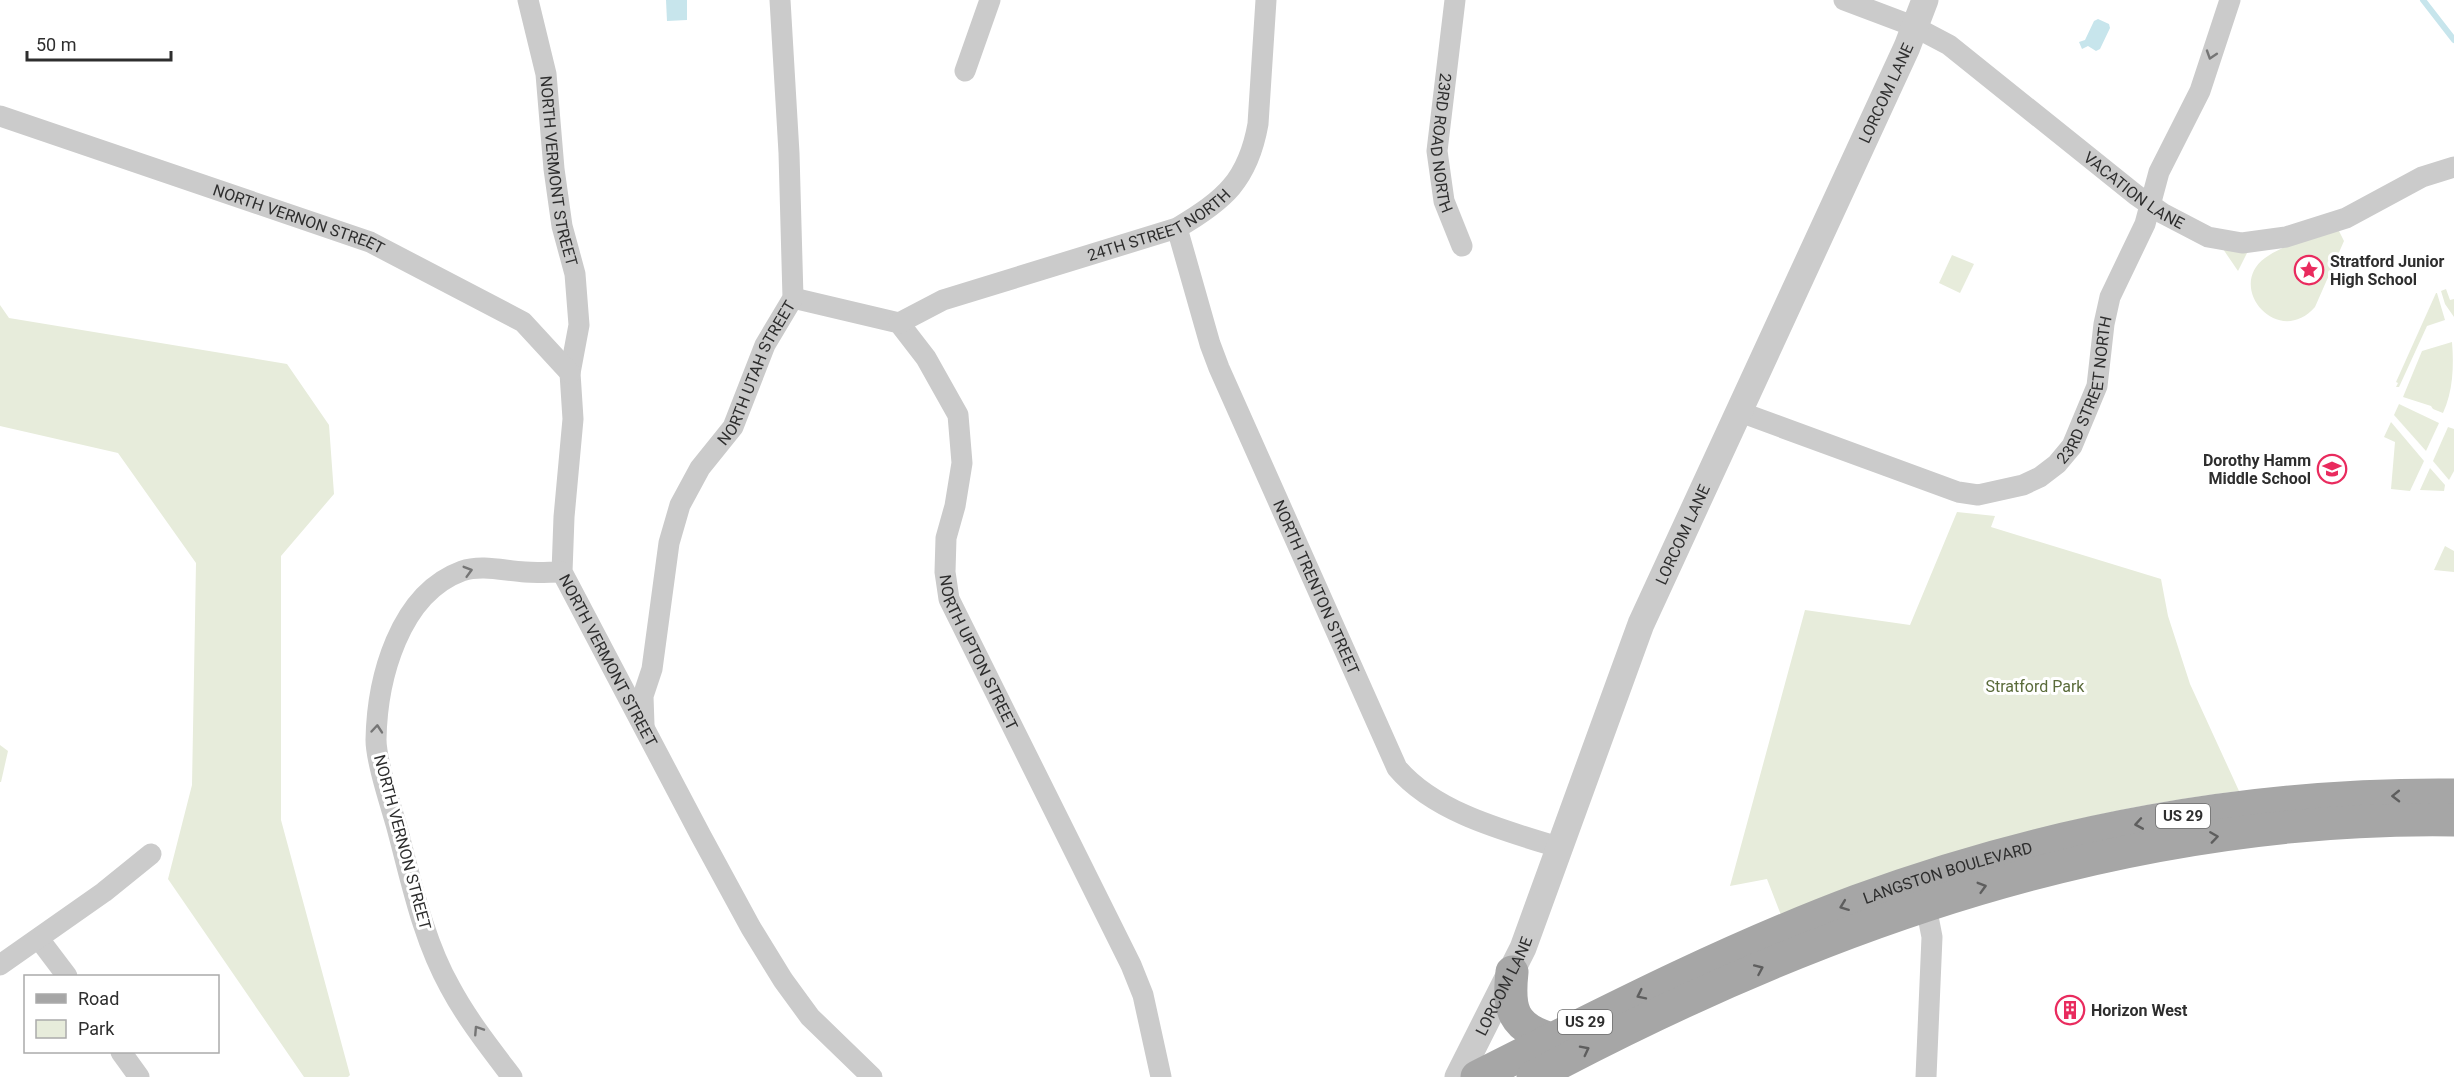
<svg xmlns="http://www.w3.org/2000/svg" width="2454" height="1077" font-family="Roboto,sans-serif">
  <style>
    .green { fill: #e7ecdb }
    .water { fill: #c7e5ec }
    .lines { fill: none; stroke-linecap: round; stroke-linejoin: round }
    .stream { stroke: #c7e5ec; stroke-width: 6 }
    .minor { stroke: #cbcbcb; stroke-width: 21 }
    .tertiary { stroke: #cbcbcb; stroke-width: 27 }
    .primary { stroke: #a6a6a6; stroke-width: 33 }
    .oneway { stroke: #757575 }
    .oneway2 { stroke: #5e5e5e }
    .labels { text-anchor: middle; stroke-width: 6; stroke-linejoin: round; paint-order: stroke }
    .shield { fill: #fff; stroke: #6d6d6d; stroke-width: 1.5 }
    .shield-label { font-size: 15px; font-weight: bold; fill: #2e2e2e }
    .street-label { font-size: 16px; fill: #2e2e2e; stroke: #fff }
    .poi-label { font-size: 16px; font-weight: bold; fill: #2e2e2e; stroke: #fff; text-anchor: start }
    .park-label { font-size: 16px; fill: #5a6b3a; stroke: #fff }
  </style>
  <rect width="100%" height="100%" fill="#fff"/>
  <g class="green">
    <path d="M2330,231H2339L2344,241L2315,307C2278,349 2225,287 2265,258C2283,245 2309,239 2330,231Z"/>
    <polygon points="2223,249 2248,251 2238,271"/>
    <polygon points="1952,255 1974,264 1960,293 1939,283"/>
    <polygon points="2446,289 2450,300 2454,299 2454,317 2445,304 2441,291"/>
    <polygon points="2436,293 2437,293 2445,320 2427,326 2399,387 2396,387 2398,383 2396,382"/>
    <polygon points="0,305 9,318 287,364 329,425 334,494 281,556 281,820 350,1075 348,1077 304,1077 168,879 192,785 196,563 118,453 0,426"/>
    <path d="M2452,342C2454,367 2453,391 2443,413L2433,409L2431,406L2403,397L2422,351Z"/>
    <polygon points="2399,404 2439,423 2426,451 2394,415"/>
    <polygon points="2391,422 2424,461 2410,491 2391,489 2395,442 2384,437"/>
    <polygon points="2448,427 2454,429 2454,471 2449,480 2433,461"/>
    <polygon points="2430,468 2445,485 2444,491 2420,490"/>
    <path d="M1957,512L1995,516L1991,527L2161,579L2168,616L2190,684L2239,791C2077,811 1932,854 1781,915L1767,879L1730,886L1805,610L1910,625Z"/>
    <polygon points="2445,546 2454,551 2454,572 2434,570"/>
    <polygon points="0,745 8,751 1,782 0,782"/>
  </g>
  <g class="water">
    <polygon points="666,0 687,0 687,20 667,21"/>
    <polygon points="2098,19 2109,24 2110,28 2100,49 2096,51 2088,46 2082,49 2079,42 2085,40 2094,21"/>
  </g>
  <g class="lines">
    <polyline class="stream" points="2423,0 2454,40"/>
    <g class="minor">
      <path id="s1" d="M528,0L546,74L554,169L562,226L575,274L579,325L570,373L573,419L564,517L562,572L701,836L751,928L783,980L810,1017L872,1077"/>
      <path id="s2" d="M1455,0L1437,151L1444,201L1462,246"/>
      <path id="s3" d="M1844,0L1913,26L1949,45L2136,195L2162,213L2208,237L2242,243L2286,237L2346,218L2422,177L2454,167"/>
      <polyline points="965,71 990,0"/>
      <path id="s4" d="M0,116L370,242L523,322L570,373"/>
      <path id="s5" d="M1177,228L1210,344L1219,368L1397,768C1435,813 1506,831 1561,848"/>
      <path id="s6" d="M793,298L899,323L926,358L958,415L962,463L955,506L946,538L945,572L949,599L1131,965L1143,995L1161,1077"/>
      <path id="s7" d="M899,323L943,300L1177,228C1224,201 1248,180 1258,124L1266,0"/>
      <path id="s8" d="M1740,412L1958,492L1978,495L2023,485L2040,477L2057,464L2072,446L2097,386L2104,324L2110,297L2145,224L2159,172L2200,91L2230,0"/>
      <path id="s9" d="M644,725L643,696L652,669L669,543L680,505L700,468L733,427L765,345L793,298L789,153L780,0"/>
      <polyline points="1924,896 1932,937 1926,1077"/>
      <polyline points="39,939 67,976"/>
      <polyline points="0,965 104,892 151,854"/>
      <polyline points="121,1052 139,1077"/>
      <path d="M512,1077C490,1048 467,1019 450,987C422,937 411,879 396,824C390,803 376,760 376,740C377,679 399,594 462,571C482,564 505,571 525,572C537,573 550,572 562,572"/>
    </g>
    <path class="tertiary" id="s10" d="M1458,1077L1523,948L1641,624L1907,47L1925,0"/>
    <g class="primary">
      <path d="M1512,972C1508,1009 1512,1027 1551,1039"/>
      <path id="s11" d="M1477,1077C1602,1014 1726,950 1857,901C2047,831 2251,793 2454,795"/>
      <path d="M1533,1077C1819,924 2126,815 2454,820"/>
    </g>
  </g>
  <defs><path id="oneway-chevron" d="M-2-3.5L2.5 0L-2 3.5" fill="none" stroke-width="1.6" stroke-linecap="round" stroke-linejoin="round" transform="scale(1.5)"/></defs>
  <g class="oneway">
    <use href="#oneway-chevron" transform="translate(2211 55) rotate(108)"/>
    <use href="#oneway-chevron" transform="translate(468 571) rotate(-16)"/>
    <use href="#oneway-chevron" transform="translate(377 729) rotate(-85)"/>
    <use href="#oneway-chevron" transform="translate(478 1030) rotate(-123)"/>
  </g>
  <g class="oneway2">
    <use href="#oneway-chevron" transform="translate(2396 796) rotate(179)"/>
    <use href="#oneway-chevron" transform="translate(2139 824) rotate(170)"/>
    <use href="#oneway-chevron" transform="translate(2214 837) rotate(-8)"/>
    <use href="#oneway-chevron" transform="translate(1982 887) rotate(-16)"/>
    <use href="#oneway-chevron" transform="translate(1844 906) rotate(159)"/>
    <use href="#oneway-chevron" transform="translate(1759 969) rotate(-24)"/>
    <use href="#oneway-chevron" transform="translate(1641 995) rotate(154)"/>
    <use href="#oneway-chevron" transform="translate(1585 1050) rotate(-27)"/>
  </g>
  <defs>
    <g id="sight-ring" transform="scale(1.5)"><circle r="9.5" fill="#fff" stroke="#e92b5e" stroke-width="1.5"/><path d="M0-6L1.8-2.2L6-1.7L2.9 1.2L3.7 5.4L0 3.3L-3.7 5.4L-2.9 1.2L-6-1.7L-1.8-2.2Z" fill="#e92b5e"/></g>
    <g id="school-ring" transform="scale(1.5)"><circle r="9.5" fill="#fff" stroke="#e92b5e" stroke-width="1.5"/><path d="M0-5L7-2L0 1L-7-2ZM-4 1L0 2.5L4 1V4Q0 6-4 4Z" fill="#e92b5e"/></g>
    <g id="building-ring" transform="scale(1.5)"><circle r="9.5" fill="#fff" stroke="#e92b5e" stroke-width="1.5"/><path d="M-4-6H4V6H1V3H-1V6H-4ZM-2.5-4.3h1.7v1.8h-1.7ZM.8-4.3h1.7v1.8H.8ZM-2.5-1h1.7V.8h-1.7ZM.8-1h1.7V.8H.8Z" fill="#e92b5e"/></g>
  </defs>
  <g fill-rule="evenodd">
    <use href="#sight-ring" x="2309" y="270"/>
    <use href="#school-ring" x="2332" y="469"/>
    <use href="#building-ring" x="2070" y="1010"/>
  </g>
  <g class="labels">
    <g class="shield">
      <rect x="2156" y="804" width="54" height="24" rx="4.5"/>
      <rect x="1558" y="1010" width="54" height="24" rx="4.5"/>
    </g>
    <g class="shield-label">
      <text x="2183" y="821">US 29</text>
      <text x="1585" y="1027">US 29</text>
    </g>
    <g class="street-label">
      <text dy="6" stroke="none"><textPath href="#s10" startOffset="1074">LORCOM LANE</textPath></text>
      <text dy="6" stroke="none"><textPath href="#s2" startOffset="144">23RD ROAD NORTH</textPath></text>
      <text dy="6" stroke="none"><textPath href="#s1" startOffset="174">NORTH VERMONT STREET</textPath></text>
      <text dy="6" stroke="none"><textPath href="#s3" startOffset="350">VACATION LANE</textPath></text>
      <text dy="6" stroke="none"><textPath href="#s4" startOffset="316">NORTH VERNON STREET</textPath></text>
      <text dy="6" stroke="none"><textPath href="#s7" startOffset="279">24TH STREET NORTH</textPath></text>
      <text dy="6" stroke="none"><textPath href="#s9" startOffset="378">NORTH UTAH STREET</textPath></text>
      <text dy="6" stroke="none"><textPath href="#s8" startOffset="420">23RD STREET NORTH</textPath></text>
      <text dy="6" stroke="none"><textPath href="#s10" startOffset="588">LORCOM LANE</textPath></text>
      <text dy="6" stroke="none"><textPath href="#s5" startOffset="386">NORTH TRENTON STREET</textPath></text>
      <text dy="6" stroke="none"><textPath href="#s6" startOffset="465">NORTH UPTON STREET</textPath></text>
      <text dy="6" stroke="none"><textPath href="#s1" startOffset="678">NORTH VERMONT STREET</textPath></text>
      <text transform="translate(403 842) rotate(75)" y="6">NORTH VERNON STREET</text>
      <text dy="6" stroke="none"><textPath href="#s11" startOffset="514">LANGSTON BOULEVARD</textPath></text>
      <text dy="6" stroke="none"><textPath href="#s10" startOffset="102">LORCOM LANE</textPath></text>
    </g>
    <g class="poi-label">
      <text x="2330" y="267">Stratford Junior<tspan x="2330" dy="18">High School</tspan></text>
      <text x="2311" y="466" text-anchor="end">Dorothy Hamm<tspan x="2311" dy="18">Middle School</tspan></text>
      <text x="2091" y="1016">Horizon West</text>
    </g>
    <g class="park-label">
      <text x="2035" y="692">Stratford Park</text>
    </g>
  </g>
  <rect x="24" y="975" width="195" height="78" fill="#ffffff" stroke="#ababab" stroke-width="1.5"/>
  <rect x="36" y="994" width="30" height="9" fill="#a6a6a6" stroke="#ababab" stroke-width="1.5"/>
  <text x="78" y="1005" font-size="18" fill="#2e2e2e">Road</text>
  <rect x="36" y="1020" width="30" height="18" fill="#e7ecdb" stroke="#ababab" stroke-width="1.5"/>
  <text x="78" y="1035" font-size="18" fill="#2e2e2e">Park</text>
  <path d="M27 51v9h144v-9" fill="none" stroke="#2e2e2e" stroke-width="3"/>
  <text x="36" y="51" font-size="18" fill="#2e2e2e" stroke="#ffffff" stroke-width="4.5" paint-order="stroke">50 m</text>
</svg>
